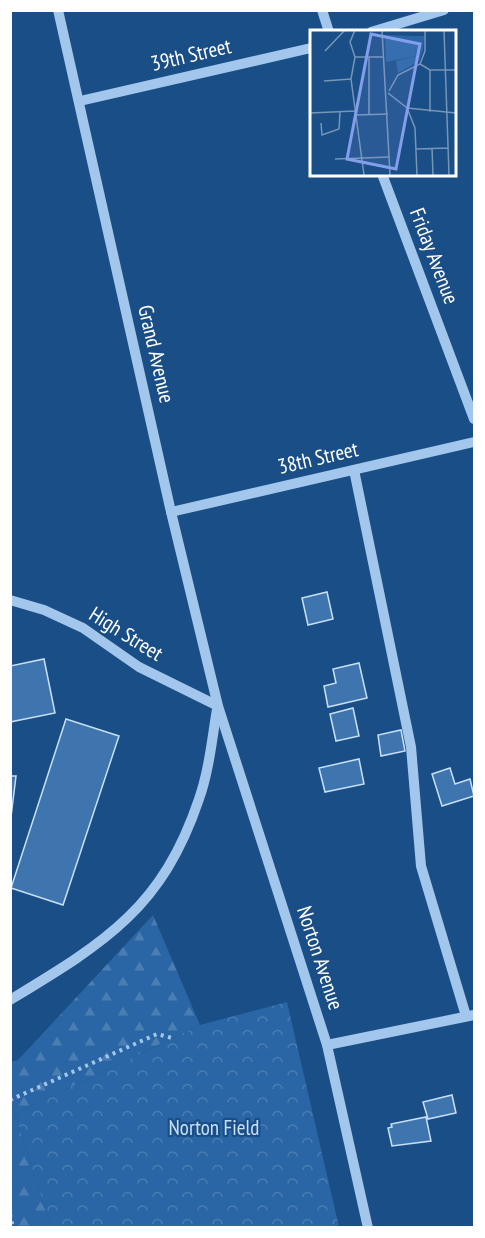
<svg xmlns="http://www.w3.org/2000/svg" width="485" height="1238" font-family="'PT Sans Narrow',sans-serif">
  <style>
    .forest { fill: url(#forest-firs) }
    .park { fill: url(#park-crowns) }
    .building { fill: #3e75af; stroke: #c8e0f9; stroke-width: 1.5 }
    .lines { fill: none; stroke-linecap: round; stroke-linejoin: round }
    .path { stroke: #a3c7ec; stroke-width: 4; stroke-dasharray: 3 4.5; stroke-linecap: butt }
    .minor { stroke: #a3c7ec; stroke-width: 10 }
    .labels { text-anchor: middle; stroke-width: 4.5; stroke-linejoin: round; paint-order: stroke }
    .street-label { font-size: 21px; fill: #fff; stroke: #1a4e87 }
    .park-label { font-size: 21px; fill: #c8e0f9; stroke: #1a4e87 }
    .inset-road { fill: none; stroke: #7695b7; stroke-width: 1.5 }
    .view { fill: #839eea; fill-opacity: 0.15; stroke: #839eea; stroke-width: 3 }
    .inset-edge { fill: none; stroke: #fff; stroke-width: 3 }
  </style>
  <defs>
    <pattern id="forest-firs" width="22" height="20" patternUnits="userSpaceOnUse" patternTransform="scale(1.5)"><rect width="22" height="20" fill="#2a66a5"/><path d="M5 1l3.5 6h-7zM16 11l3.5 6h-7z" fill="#4a7db2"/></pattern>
    <pattern id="park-crowns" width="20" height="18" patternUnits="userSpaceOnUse" patternTransform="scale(1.5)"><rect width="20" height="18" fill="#2a66a5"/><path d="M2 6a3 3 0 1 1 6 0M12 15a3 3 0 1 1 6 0" fill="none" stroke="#4a7db2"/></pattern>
  </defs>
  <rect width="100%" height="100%" fill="#1a4e87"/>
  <polygon class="forest" points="153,915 200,1025 15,1114 51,1227 11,1227 10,1062 18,1060"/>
  <polygon class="park" points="287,1002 339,1227 51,1227 15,1114 200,1025"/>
  <g class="building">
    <polygon points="327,592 333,619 308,625 302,598"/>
    <polygon points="44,659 55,713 10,722 10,666"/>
    <polygon points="359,663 367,698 328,707 324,686 336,683 333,669"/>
    <polygon points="353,708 359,736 336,741 330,714"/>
    <polygon points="66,719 119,736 63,905 11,888"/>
    <polygon points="401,730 405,751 381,756 378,735"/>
    <polygon points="359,759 364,784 325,792 319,768"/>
    <polygon points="450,768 455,784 470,779 474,796 442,806 432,774"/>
    <polygon points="10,776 16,776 11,817 10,817"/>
    <polygon points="452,1095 456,1113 428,1119 423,1102"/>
    <polygon points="426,1117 431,1141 392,1146 388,1128 392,1127 391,1124"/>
  </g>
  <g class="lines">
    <g class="path">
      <polyline points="10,1100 157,1034 172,1038"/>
      <polyline points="10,1214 13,1228"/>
    </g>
    <g class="minor">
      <polyline points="58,10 171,512 218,706 327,1045 368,1228"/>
      <polyline points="322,10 329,32"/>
      <polyline points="371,32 444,10"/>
      <polyline points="80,101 311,48"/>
      <polyline points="382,174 474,419"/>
      <polyline points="354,470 411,747 421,866 466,1016"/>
      <polyline points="171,512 474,442"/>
      <polyline points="10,600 44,610 83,628 139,667 218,706"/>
      <path d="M10,1000C104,943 162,909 199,799C209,771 212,739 217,709"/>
      <polyline points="327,1045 474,1015"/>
    </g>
  </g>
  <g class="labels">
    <g class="street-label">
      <text transform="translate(191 55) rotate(-13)" y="7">39th Street</text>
      <text transform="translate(434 256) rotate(69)" y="7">Friday Avenue</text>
      <text transform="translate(156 354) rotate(77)" y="7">Grand Avenue</text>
      <text transform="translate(318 458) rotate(-13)" y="7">38th Street</text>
      <text transform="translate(126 634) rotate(32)" y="7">High Street</text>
      <text transform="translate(320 958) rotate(72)" y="7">Norton Avenue</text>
    </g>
    <g class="park-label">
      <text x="214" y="1135">Norton Field</text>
    </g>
  </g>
  <g transform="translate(310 30)">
    <rect width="146" height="146" fill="#1a4e87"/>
    <path d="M104,6H114L113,21L109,31L88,43L86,31L106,26Z" fill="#2a66a5"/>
    <path d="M75,5L104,6L106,26L76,32Z" fill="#2a66a5"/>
    <path class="inset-road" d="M45,0L40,12L45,27L41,49L54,145M72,0L80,145M134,0L139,145M15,21L35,0M45,27H73M59,27V84M110,34L120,40H146M120,40V82M14,51L41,49M79,61L88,45L110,34L115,21V0M78,63L97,78L105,98L107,145M97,78L146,83M0,83L45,81M46,85L78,84M11,93L12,105L29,99L30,82M122,118L123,145M106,119L138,118M25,129L80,127"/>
    <path class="view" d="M61,4L110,14L86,139L37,129Z"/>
    <rect width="146" height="146" class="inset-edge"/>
  </g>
  <rect width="485" height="1238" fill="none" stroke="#ffffff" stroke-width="24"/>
</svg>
